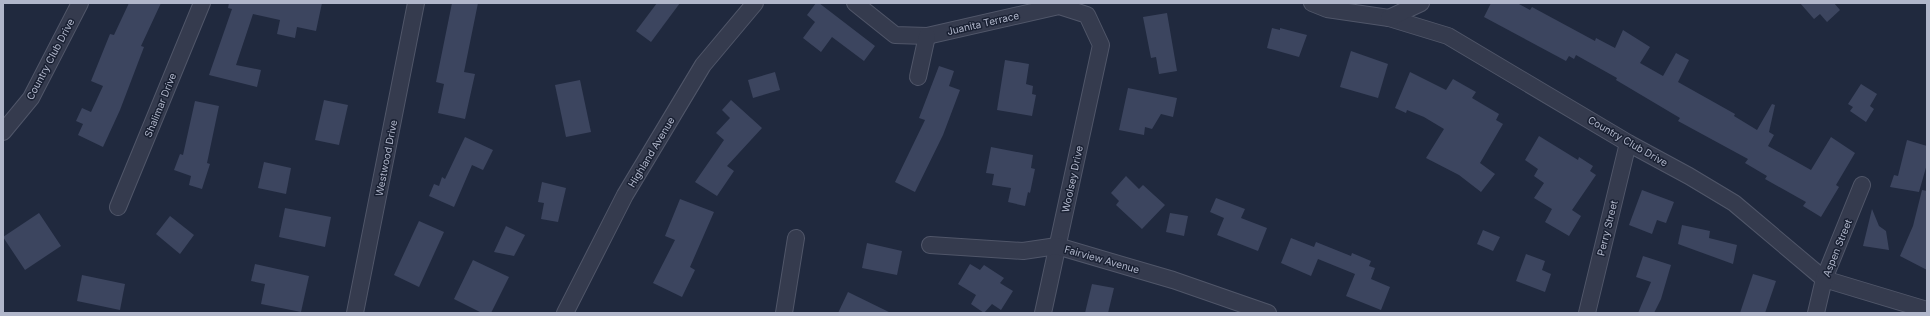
<svg xmlns="http://www.w3.org/2000/svg" width="1930" height="316" font-family="Inter,sans-serif">
  <style>
    .building { fill: #3c455f }
    .lines { fill: none; stroke-linecap: round; stroke-linejoin: round }
    .street-casing { stroke: #505669; stroke-width: 18 }
    .street { stroke: #353b4e; stroke-width: 16 }
    .labels { text-anchor: middle; stroke-width: 3; stroke-linejoin: round; paint-order: stroke }
    .street-label { font-size: 10px; fill: #b0b6ca; stroke: #1a2133 }
  </style>
  <rect width="100%" height="100%" fill="#20293e"/>
  <g class="building">
    <polygon points="129,3 161,3 141,46 144,47 120,110 103,147 78,135 83,124 76,121 82,108 91,112 103,86 91,81 110,34 114,35"/>
    <polygon points="229,3 322,3 316,31 297,27 295,38 277,34 280,20 253,14 236,65 261,70 257,87 209,75 232,9 228,8"/>
    <polygon points="452,3 478,3 464,72 475,74 465,119 438,113 444,84 436,82"/>
    <polygon points="657,3 680,3 651,42 636,31"/>
    <polygon points="816,3 819,3 875,46 864,61 832,37 821,52 803,38 815,22 807,15"/>
    <polygon points="1491,3 1517,3 1530,10 1532,7 1595,41 1596,38 1615,48 1623,30 1650,47 1640,63 1663,76 1676,53 1689,60 1678,82 1735,114 1734,116 1757,130 1772,104 1775,105 1769,132 1774,135 1768,146 1811,170 1831,137 1855,153 1836,185 1839,187 1821,217 1803,206 1806,202 1765,179 1767,176 1745,163 1748,159 1678,121 1680,118 1616,80 1617,78 1576,55 1574,59 1569,56 1566,61 1484,17"/>
    <polygon points="1800,3 1834,3 1840,10 1827,22 1820,14 1814,19"/>
    <polygon points="1167,13 1177,71 1159,74 1156,57 1151,58 1143,17"/>
    <polygon points="1272,28 1280,30 1280,28 1307,35 1299,57 1267,48"/>
    <polygon points="1351,51 1388,64 1378,98 1340,87"/>
    <polygon points="1005,60 1029,64 1026,84 1033,86 1032,94 1036,95 1032,116 997,110"/>
    <polygon points="939,66 954,71 949,86 960,90 943,135 915,192 895,182 925,120 919,118"/>
    <polygon points="775,72 780,90 753,98 748,80"/>
    <polygon points="1410,72 1446,90 1453,79 1476,92 1472,98 1499,114 1496,120 1503,124 1480,163 1495,174 1481,192 1459,175 1426,158 1444,129 1424,117 1407,110 1406,113 1395,108"/>
    <polygon points="580,80 591,132 566,137 555,85"/>
    <polygon points="1861,84 1877,94 1870,106 1874,109 1866,122 1850,111 1853,107 1848,104"/>
    <polygon points="1128,88 1177,98 1173,117 1161,114 1152,129 1145,127 1144,135 1119,130"/>
    <polygon points="324,100 348,105 339,145 315,140"/>
    <polygon points="731,100 762,128 727,166 734,171 717,196 695,182 724,140 716,133 730,118 722,110"/>
    <polygon points="195,101 219,106 207,163 210,164 202,189 189,185 191,176 174,170 180,154 183,155"/>
    <polygon points="1539,136 1578,160 1579,157 1593,166 1590,171 1596,175 1572,210 1581,216 1569,236 1545,222 1552,209 1534,198 1544,183 1534,176 1538,169 1525,160"/>
    <polygon points="465,137 493,150 483,170 472,165 454,207 429,196 434,184 439,186 442,177 445,179"/>
    <polygon points="1907,140 1927,146 1927,164 1919,192 1890,187 1894,175 1898,176"/>
    <polygon points="991,147 1033,155 1031,168 1035,169 1030,193 1028,192 1025,206 1008,202 1011,188 992,185 994,174 986,173"/>
    <polygon points="264,162 291,168 286,194 258,188"/>
    <polygon points="1126,176 1139,189 1143,185 1165,205 1142,229 1116,205 1119,201 1111,193"/>
    <polygon points="542,182 566,188 558,222 541,219 544,203 538,202"/>
    <polygon points="1642,190 1674,202 1666,223 1657,220 1652,234 1629,225"/>
    <polygon points="1922,190 1927,191 1927,270 1900,256 1913,226"/>
    <polygon points="1216,198 1245,209 1241,218 1267,228 1258,251 1217,235 1224,218 1210,212"/>
    <polygon points="680,199 714,212 690,267 695,270 682,297 653,283 675,240 665,236"/>
    <polygon points="285,208 331,217 325,247 279,237"/>
    <polygon points="1872,209 1879,226 1886,231 1889,250 1863,246"/>
    <polygon points="39,213 61,246 25,270 3,237"/>
    <polygon points="1170,213 1188,216 1184,236 1166,232"/>
    <polygon points="170,216 194,235 180,254 156,234"/>
    <polygon points="419,221 444,232 419,287 394,275"/>
    <polygon points="1682,225 1710,231 1709,238 1737,245 1733,264 1678,244"/>
    <polygon points="506,226 525,235 514,256 494,252"/>
    <polygon points="1483,230 1500,237 1493,251 1477,244"/>
    <polygon points="1291,238 1314,247 1316,242 1351,256 1352,253 1371,261 1369,266 1375,268 1371,279 1390,287 1381,310 1346,296 1355,274 1318,259 1311,276 1281,263"/>
    <polygon points="867,243 902,251 897,275 862,268"/>
    <polygon points="1526,254 1545,261 1542,270 1551,274 1545,292 1516,281"/>
    <polygon points="1643,256 1671,265 1661,299 1654,313 1638,313 1651,282 1636,277"/>
    <polygon points="473,260 509,277 491,313 482,313 454,299"/>
    <polygon points="255,264 309,276 301,312 261,304 265,284 251,281"/>
    <polygon points="970,264 980,270 984,265 1004,278 1000,283 1013,291 1001,310 992,304 984,313 971,304 976,295 958,284"/>
    <polygon points="1753,274 1776,281 1765,313 1740,313"/>
    <polygon points="82,275 125,284 120,310 77,301"/>
    <polygon points="1092,284 1114,288 1108,313 1085,313"/>
    <polygon points="848,292 891,313 838,313"/>
  </g>
  <g class="lines">
    <g class="street-casing">
      <g id="street">
        <polyline points="855,3 895,35 927,36 1059,6 1087,15 1101,45 1043,313"/>
        <polyline points="1312,3 1327,9 1389,18 1448,36 1628,143 1689,176 1734,203 1824,279 1927,310"/>
        <polyline points="1389,18 1421,3"/>
        <polyline points="918,77 927,36"/>
        <polyline points="3,132 31,98 80,3"/>
        <polyline points="118,207 202,3"/>
        <polyline points="930,245 1023,251 1057,246 1173,280 1268,313"/>
        <polyline points="355,313 416,3"/>
        <polyline points="565,313 625,195 703,65 755,3"/>
        <polyline points="784,313 796,238"/>
        <polyline points="1587,313 1628,143"/>
        <polyline points="1816,313 1824,279 1862,185"/>
      </g>
    </g>
    <use href="#street" class="street"/>
  </g>
  <g class="labels">
    <g class="street-label">
      <text transform="translate(983 23) rotate(-13)" y="4">Juanita Terrace</text>
      <text transform="translate(50 59) rotate(-62)" y="4">Country Club Drive</text>
      <text transform="translate(160 105) rotate(-68)" y="4">Shalimar Drive</text>
      <text transform="translate(1628 141) rotate(30)" y="4">Country Club Drive</text>
      <text transform="translate(651 152) rotate(-59)" y="4">Highland Avenue</text>
      <text transform="translate(386 158) rotate(-79)" y="4">Westwood Drive</text>
      <text transform="translate(1072 179) rotate(-78)" y="4">Woolsey Drive</text>
      <text transform="translate(1607 228) rotate(-76)" y="4">Perry Street</text>
      <text transform="translate(1837 248) rotate(-68)" y="4">Aspen Street</text>
      <text transform="translate(1102 259) rotate(16)" y="4">Fairview Avenue</text>
    </g>
  </g>
  <rect width="1930" height="316" fill="none" stroke="#b0b6ca" stroke-width="8"/>
</svg>
